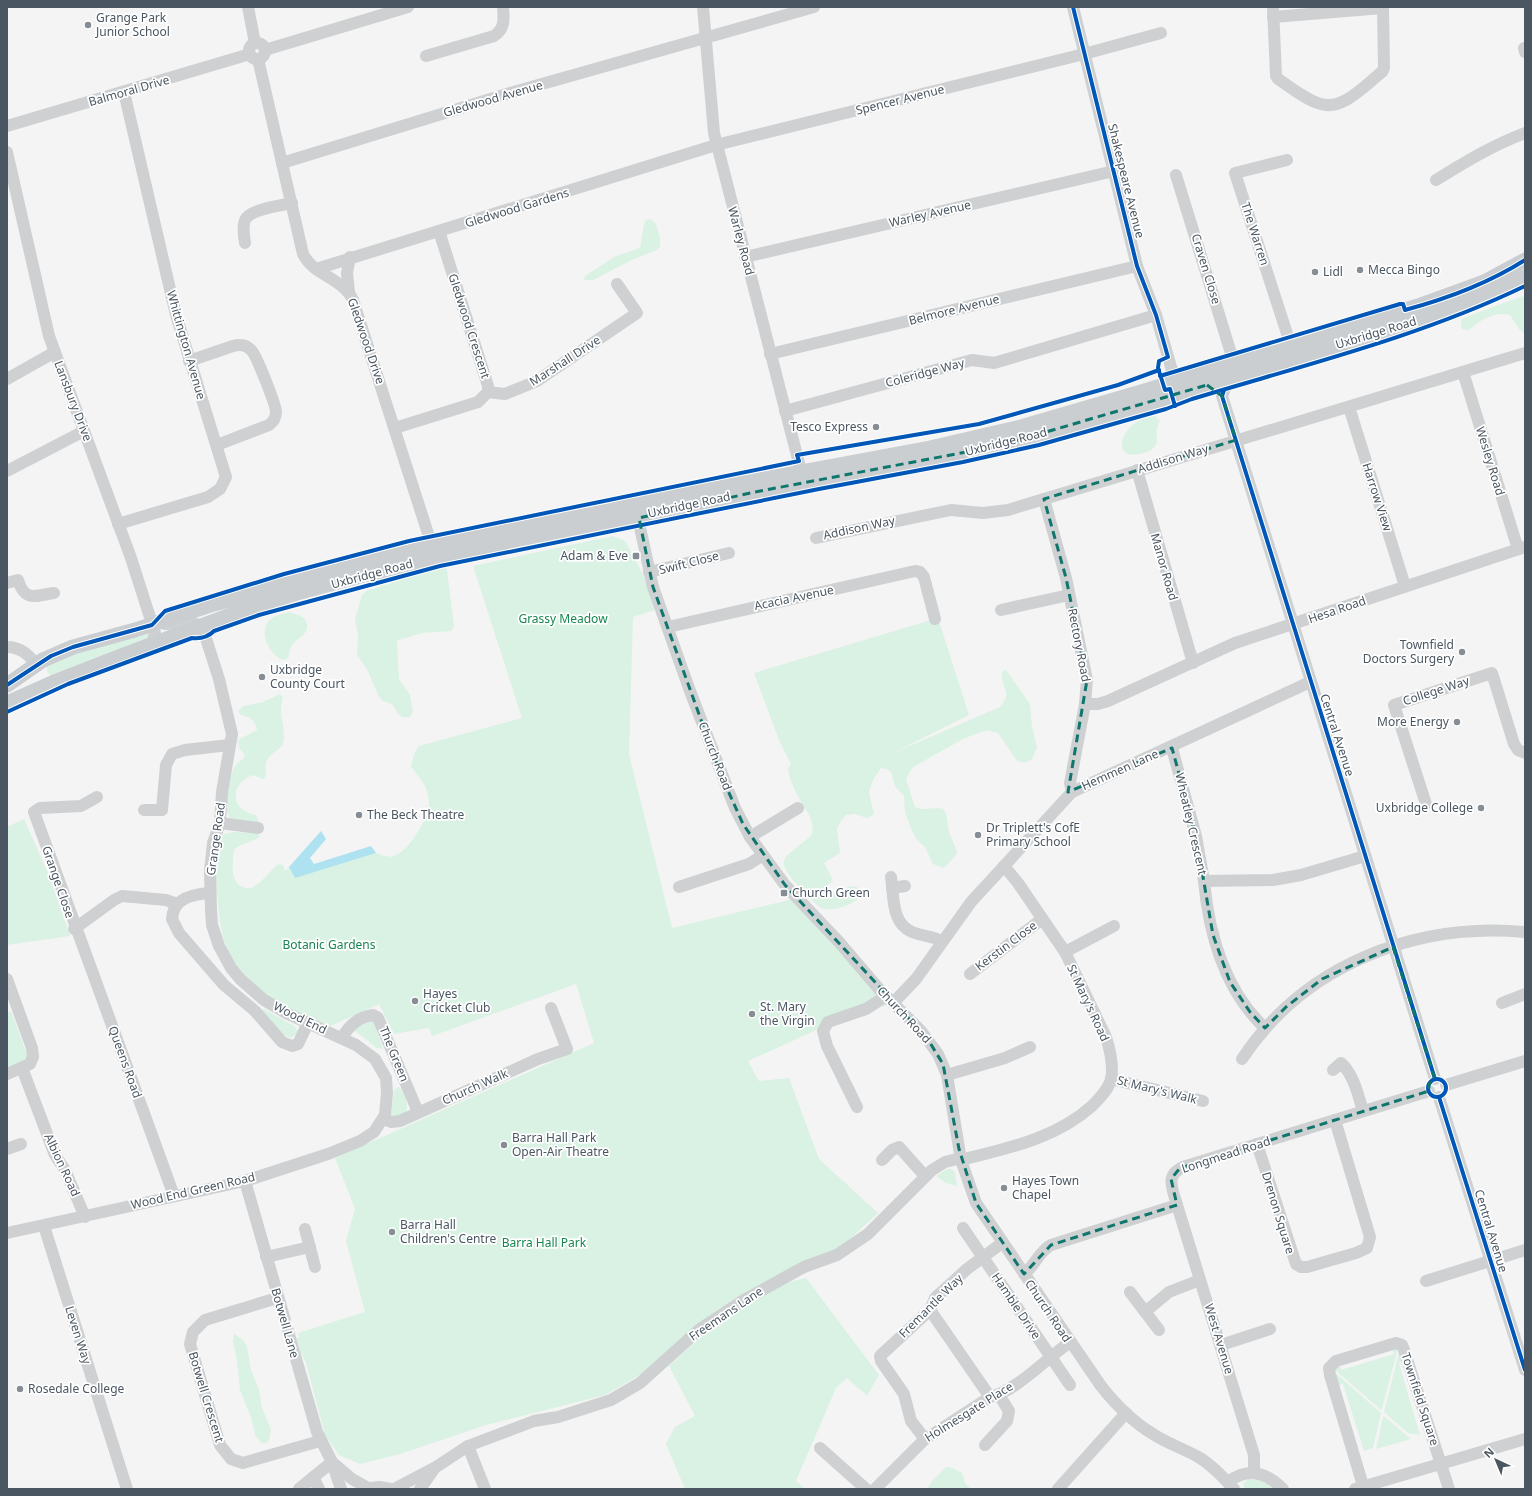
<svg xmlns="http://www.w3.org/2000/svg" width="1532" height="1496" font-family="'Noto Sans',sans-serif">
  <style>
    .green { fill: #d9f2e3 }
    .water { fill: #aee2f0 }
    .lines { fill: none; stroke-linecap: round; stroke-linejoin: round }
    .minor { stroke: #ced0d2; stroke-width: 12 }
    .major { stroke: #caced1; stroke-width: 15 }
    .cycleway-casing { stroke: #fff; stroke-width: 6 }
    .cycleway { stroke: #0057b8; stroke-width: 4 }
    .marked { fill: none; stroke: #0f766e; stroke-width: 3; stroke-dasharray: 8 5; stroke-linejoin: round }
    .poi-dot { fill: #868d94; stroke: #fff; stroke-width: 1.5 }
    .labels { text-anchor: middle; stroke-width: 3.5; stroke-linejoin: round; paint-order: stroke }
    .poi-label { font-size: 12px; fill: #4a5661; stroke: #fff; text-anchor: start }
    .street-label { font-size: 12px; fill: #4a5661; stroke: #fff }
    .park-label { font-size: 12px; fill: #17864f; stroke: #fff }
  </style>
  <rect width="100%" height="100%" fill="#f4f4f4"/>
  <g class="green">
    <polygon points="650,219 656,224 660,238 660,246 657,250 634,259 593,280 584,280 585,276 614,257 640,248 644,224 646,220"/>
    <path d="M1523,296L1525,301V334L1519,329L1510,315C1495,311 1480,320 1469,330L1462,329L1461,320L1463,318Z"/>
    <path d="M1155,416L1160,421C1153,432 1159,438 1156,445C1154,449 1148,452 1143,453C1109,464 1119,419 1155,416Z"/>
    <path d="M613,536L625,541L661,608L633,617L629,754L672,928L797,898L893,1003L825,1026L748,1061L759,1081L789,1078L819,1159L878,1213L836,1252L791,1269L650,1369L605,1395L486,1425L400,1454L360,1464L339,1455L325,1435L306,1363L300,1351L297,1338L299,1337L298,1333L365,1312L346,1241L355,1209L335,1158L594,1043L576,984L432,1036L429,1028L394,1034L379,1004L328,1027C263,997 219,977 218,897L217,896C216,879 213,847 224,834L233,832L257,833L260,836C255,842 242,842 234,850C233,862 229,882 243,887C247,889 251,889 255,886C264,880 270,871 278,864L283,865L285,871L289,867L295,877L376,853C382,855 388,858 394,856C409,851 428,819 429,804C429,785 420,780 411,766L414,754L419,746L522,718L473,566Z"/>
    <polygon points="442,567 445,567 447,570 454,627 451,631 422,633 399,640 397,642 399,679 410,695 413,711 410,717 403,717 399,715 392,704 383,701 379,697 367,669 357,655 358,635 355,619 362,595 366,591"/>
    <path d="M289,612L303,617C315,632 298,637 292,645C289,649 290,654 288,658L283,660C270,655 258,633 269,621C274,615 282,614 289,612Z"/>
    <path d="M938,618L969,715L893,753L1000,707C1015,691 997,684 1003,671L1006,670L1030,704L1032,727L1037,747L1032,759L1025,763L1017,761L998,733L987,730L965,738L929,758L912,768L906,779L915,807C925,812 933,806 943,809L946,814L949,832L957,851L956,855L944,868L933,864L925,847L917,840L912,831L905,812L904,796L895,786L891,772L887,769L881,768L873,780L869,792L874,814L867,818L855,814L846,815L841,821L837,829L840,853L824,863L833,880L828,885L829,892L836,894C844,889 852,882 861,890V894C856,905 834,911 823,909C814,904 786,875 784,865C783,861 785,859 786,856L811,836C817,820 805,811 799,798C794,789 789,778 788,768L791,764L779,740L754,673Z"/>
    <polygon points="151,633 151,637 51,675 47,672 47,666 72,654"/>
    <path d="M280,694L283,698C277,715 287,729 283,744C280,750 271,753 267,760C264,766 267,772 265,778L263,779L253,775C229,783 230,811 256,815L259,822L257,823L231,819C221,811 229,776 235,766C238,761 243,761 245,755L239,748L238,740L257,730C256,721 249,716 241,715L238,712L243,706L263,702Z"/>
    <polygon points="24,819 49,876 70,936 7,945 7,827"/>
    <polygon points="264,1009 294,1026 298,1031 296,1035 291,1038 282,1034 259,1010"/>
    <polygon points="11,1011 29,1060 7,1068 7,1013"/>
    <polygon points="369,1021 374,1022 383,1049 377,1048 355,1031 355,1029"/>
    <path d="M399,1087C405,1092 409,1106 406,1114L391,1116L394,1090Z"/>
    <polygon points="947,1169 951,1169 955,1172 957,1186 946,1183 936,1176"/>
    <path d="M806,1278L879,1375L867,1396L847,1378L836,1388L796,1481L804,1488L803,1489H685L666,1444L675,1427L695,1416L669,1366C706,1332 755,1287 806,1278Z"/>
    <polygon points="234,1334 243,1340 247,1347 251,1370 259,1389 262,1408 271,1429 269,1441 266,1443 261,1443 255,1435 252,1420 240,1390 237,1360 233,1341"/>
    <polygon points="1392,1348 1398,1348 1382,1409 1380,1409 1334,1369 1339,1364 1341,1370 1394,1354"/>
    <polygon points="1400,1349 1404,1360 1399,1363 1420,1435 1408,1433 1384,1412"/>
    <polygon points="1333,1371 1381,1413 1373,1448 1364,1451 1343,1384 1336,1386"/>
    <polygon points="1383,1417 1385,1417 1411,1439 1376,1449"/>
    <polygon points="946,1467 950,1467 962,1473 965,1483 971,1489 927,1489 932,1481"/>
    <polygon points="1248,1479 1260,1480 1275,1489 1245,1489 1243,1484"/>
  </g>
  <polygon class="water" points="321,831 326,839 310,858 314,864 371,846 376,853 295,878 289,867"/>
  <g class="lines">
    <g class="minor">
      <polyline points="248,7 255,43"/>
      <polyline points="703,7 714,133 801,471"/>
      <polyline points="1073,7 1137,266 1156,315 1175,381"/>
      <path d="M1273,7L1276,76L1278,79C1292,88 1306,100 1321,104C1343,111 1366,84 1382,72L1384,68L1383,7"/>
      <polyline points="1273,17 1383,8"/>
      <circle cx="257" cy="51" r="8"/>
      <polyline points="1524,48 1525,52"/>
      <polyline points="265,50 408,7"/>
      <path d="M426,56L494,36C505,29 504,19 503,7"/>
      <path d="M258,59L303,254C313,275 343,278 353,300L432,546"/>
      <polyline points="7,126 250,54"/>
      <polyline points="7,152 49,336 131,558 155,633 152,644"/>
      <polyline points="1287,160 1235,173 1291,346"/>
      <polyline points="282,163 510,93 814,7"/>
      <polyline points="1176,175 1234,363"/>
      <path d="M1436,180C1465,162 1493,145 1525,133"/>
      <path d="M245,243C244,236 242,227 245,220C250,209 280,206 292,203"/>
      <polyline points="745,257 1114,171"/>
      <polyline points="316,269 716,145 1084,54 1161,33"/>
      <polyline points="349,292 347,273 350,257"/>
      <polyline points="770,354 1137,266"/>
      <path d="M189,361L233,346C240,344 247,345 252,351C257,357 276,405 276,412C276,417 273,422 269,425L217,445"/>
      <polyline points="1463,372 1518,549"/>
      <polyline points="7,379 55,352"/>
      <polyline points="1229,379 1222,396 1435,1079"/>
      <polyline points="488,392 505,394 537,381 637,313 617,284"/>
      <polyline points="1349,407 1405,586"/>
      <polyline points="785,411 972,360 994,363 1156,315"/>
      <polyline points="395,428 478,402 488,392 488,386 439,231"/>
      <polyline points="1137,470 1193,663"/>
      <polyline points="7,471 84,431"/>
      <polyline points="1044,499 1066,578 1087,680 1085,704 1070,783 1072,792"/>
      <path d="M636,509L653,587L690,691L735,808L750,837L785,885L839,942L879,989L921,1031L938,1054L947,1075L961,1160L976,1203L1101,1386C1116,1405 1133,1422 1153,1434C1168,1444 1185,1449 1200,1458C1213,1466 1224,1478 1234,1489"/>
      <polyline points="118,524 208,497 220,489 226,477 176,315 124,92"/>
      <polyline points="816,538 951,510 983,513 1008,510 1525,353"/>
      <polyline points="649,572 729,553"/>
      <path d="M7,583L18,580C25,602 34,596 54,593"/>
      <polyline points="1001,610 1069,595"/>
      <polyline points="668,627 915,571 920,572 924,577 935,619"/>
      <path d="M7,647C20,647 28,654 36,664"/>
      <polyline points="1085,704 1098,704 1108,701 1235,643 1525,547"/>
      <polyline points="1172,748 1196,836 1204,881 1273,880 1301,875 1365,856"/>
      <path d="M97,797L81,806L40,808L34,812C80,941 128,1068 174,1196"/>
      <polyline points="1426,804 1394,705 1492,673 1514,744 1518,750 1525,753"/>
      <polyline points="144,810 162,810 166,765 172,754 185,750 229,745"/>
      <polyline points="220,823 258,828"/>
      <polyline points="750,837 798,808"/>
      <path d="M891,877C894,896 891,923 912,932C922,936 932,936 942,941"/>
      <path d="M1204,881C1209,934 1224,990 1265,1028"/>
      <polyline points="679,887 749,864 763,855"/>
      <polyline points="892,888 905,886"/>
      <path d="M210,893C193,894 173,898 172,919L179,933L224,985L255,1011L282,1042L292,1046L298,1044L308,1023"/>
      <polyline points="74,929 114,900 122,896 166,900 177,904"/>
      <polyline points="1065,952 1114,926"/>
      <polyline points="970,974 1042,919"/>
      <polyline points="7,979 32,1048 33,1057 30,1064 7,1074"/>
      <polyline points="893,1003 916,979 971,902 1072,792 1310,682"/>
      <polyline points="1502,1003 1525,994"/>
      <path d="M342,1038C349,1025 358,1017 373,1015L378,1018L418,1112"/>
      <path d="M1242,1059C1304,965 1415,922 1525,932"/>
      <polyline points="22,1068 55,1155 65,1170 85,1217"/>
      <path d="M1333,1070L1341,1063C1354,1075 1358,1095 1363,1111"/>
      <polyline points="947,1075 1005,1058 1030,1047"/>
      <polyline points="1111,1079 1203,1101"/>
      <polyline points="1446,1085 1525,1061"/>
      <polyline points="1439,1097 1525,1370"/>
      <polyline points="857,1107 827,1046 823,1031 828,1022 866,1009 886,996"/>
      <polyline points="383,1119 391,1122 400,1121 538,1059 567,1049 551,1008"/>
      <polyline points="1257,1144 1296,1264 1301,1267 1307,1267 1356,1253 1367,1248 1370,1237 1335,1120"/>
      <polyline points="7,1149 21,1144"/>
      <polyline points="882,1160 892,1150 899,1147 925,1176"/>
      <path d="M961,1160C1008,1148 1055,1139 1092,1106C1099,1099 1109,1089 1111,1079C1114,1066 1110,1050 1106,1037L1065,952L1018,883L1004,866"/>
      <polyline points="245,1181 317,1432 332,1462 341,1489"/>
      <polyline points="44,1226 127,1489"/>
      <polyline points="963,1228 1070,1385"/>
      <polyline points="305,1229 315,1267"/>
      <polyline points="7,1233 245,1181 328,1154 360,1141 374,1132 385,1115 387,1093 386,1078 375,1059 356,1045 286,1013 264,1000 240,979 231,968 219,946 212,925 211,910 210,871 213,843 220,823 222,792 232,734 219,679 202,626 194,623 165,624"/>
      <polyline points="266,1257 310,1247"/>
      <path d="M1024,1274C1035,1266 1038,1252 1051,1245L1177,1205"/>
      <polyline points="1426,1281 1525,1250"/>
      <polyline points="1130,1292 1159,1330"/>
      <polyline points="277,1298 205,1320 193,1332 190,1344 220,1445 231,1459 243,1463 320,1441"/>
      <polyline points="930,1310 990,1397"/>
      <polyline points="1145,1312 1169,1292 1200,1280"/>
      <polyline points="1221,1345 1270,1329"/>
      <polyline points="925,1439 911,1421 904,1394 881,1361 880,1356 930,1310 935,1298 967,1269 1002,1243"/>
      <polyline points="985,1445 1007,1421 1009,1411 999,1395"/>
      <polyline points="468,1446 485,1489"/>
      <polyline points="820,1448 866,1489"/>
      <polyline points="332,1462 352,1479 368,1488"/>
      <path d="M1254,1473V1455L1177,1205C1172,1187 1164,1174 1186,1166L1429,1091"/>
      <polyline points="313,1477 319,1489"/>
      <path d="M1228,1482C1248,1467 1266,1472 1283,1489"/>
      <polyline points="299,1489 332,1462"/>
      <polyline points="363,1489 379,1487 391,1489"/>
      <polyline points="394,1489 436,1467 468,1446 534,1421 558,1417 611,1400 640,1383 700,1329 744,1300 804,1267 837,1255 868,1234 932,1170 945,1162 961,1158"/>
      <polyline points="420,1489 434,1469"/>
      <path d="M875,1489L924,1440L990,1397C1015,1392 1048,1357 1069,1343"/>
      <polyline points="1058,1489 1126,1413"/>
      <polyline points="1355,1489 1525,1439"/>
      <polyline points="1364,1489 1330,1375 1329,1368 1336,1361 1396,1343 1402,1345 1404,1350 1449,1489"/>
    </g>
    <g class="major">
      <polyline points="7,685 43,660 73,647 135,630 214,604 368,562 432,546 608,511 663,498 930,448 1021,427 1148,390 1418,306 1484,282 1525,260"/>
      <polyline points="7,703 54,682 129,653 252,607 297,593 364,575 663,513 755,492 928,461 998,446 1091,421 1414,322 1464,304 1525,277"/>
    </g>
    <g class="cycleway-casing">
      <g id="cycleway">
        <polyline points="1073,7 1137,266 1156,315 1168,357 1159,361 1158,368 1165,390 1170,389 1175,406"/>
        <path d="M1160,376L1400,304H1403L1405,310C1446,299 1489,283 1525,260"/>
        <polyline points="1224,390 1222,396 1435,1079"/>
        <polyline points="7,685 51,656 73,647 152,625 165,611 284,574 409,541 799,461 797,455 979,424 1118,385 1159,370"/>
        <path d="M7,712L68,684L192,638C200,639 208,637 214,631L259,615L440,566L819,489L963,462L1039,445L1166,409L1192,399C1304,365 1419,337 1525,286"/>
        <circle cx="1437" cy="1088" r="9"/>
        <polyline points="1439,1097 1525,1370"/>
      </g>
    </g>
    <use href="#cycleway" class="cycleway"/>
  </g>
  <path class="marked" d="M1207,385L1222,396L1236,440L1044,499L1066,578L1087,680L1068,792L1172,748L1196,836L1213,935L1230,982L1250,1012L1265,1028L1286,1007L1322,979L1393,947L1435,1079L1429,1084V1091L1180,1168L1171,1179L1177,1205L1051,1245L1024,1274L976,1203L959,1149L943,1064L927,1038L785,885L743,824L721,775L653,587L639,518L755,492L998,446Z"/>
  <g class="poi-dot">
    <circle cx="88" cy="25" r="4"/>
    <circle cx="1360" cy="270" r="4"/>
    <circle cx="1315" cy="272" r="4"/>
    <circle cx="876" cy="427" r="4"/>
    <rect x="632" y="552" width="8" height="8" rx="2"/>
    <circle cx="1462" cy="652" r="4"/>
    <circle cx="262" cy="677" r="4"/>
    <circle cx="1457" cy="722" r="4"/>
    <circle cx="1481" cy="808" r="4"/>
    <circle cx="359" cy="815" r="4"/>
    <circle cx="978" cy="835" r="4"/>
    <rect x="780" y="889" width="8" height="8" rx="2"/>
    <circle cx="415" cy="1001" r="4"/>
    <circle cx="752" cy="1014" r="4"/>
    <circle cx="504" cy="1145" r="4"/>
    <circle cx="1004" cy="1188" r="4"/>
    <circle cx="392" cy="1232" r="4"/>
    <circle cx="20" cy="1389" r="4"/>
  </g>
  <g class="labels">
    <g class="poi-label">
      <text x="96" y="22">Grange Park<tspan x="96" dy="14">Junior School</tspan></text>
      <text x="1368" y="274">Mecca Bingo</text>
      <text x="1323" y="276">Lidl</text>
      <text x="868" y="431" text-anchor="end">Tesco Express</text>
      <text x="628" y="560" text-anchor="end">Adam &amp; Eve</text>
      <text x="1454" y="649" text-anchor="end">Townfield<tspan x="1454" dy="14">Doctors Surgery</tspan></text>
      <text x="270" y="674">Uxbridge<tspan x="270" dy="14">County Court</tspan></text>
      <text x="1449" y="726" text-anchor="end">More Energy</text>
      <text x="1473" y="812" text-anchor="end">Uxbridge College</text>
      <text x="367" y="819">The Beck Theatre</text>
      <text x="986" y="832">Dr Triplett's CofE<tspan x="986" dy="14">Primary School</tspan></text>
      <text x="792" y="897">Church Green</text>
      <text x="423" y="998">Hayes<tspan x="423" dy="14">Cricket Club</tspan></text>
      <text x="760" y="1011">St. Mary<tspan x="760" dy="14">the Virgin</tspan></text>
      <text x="512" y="1142">Barra Hall Park<tspan x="512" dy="14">Open-Air Theatre</tspan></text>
      <text x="1012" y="1185">Hayes Town<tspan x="1012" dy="14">Chapel</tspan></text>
      <text x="400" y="1229">Barra Hall<tspan x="400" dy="14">Children's Centre</tspan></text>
      <text x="28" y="1393">Rosedale College</text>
    </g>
    <g class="street-label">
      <text transform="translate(129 91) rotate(-16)" y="4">Balmoral Drive</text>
      <text transform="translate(493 99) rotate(-16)" y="4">Gledwood Avenue</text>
      <text transform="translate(900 100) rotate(-14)" y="4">Spencer Avenue</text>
      <text transform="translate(1126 181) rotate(76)" y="4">Shakespeare Avenue</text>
      <text transform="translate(517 208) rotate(-17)" y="4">Gledwood Gardens</text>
      <text transform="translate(930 214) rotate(-13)" y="4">Warley Avenue</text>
      <text transform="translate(1255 234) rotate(72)" y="4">The Warren</text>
      <text transform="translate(741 241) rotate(75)" y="4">Warley Road</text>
      <text transform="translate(1206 269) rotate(73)" y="4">Craven Close</text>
      <text transform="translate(954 310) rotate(-14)" y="4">Belmore Avenue</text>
      <text transform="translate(469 326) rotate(72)" y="4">Gledwood Crescent</text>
      <text transform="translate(1376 333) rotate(-17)" y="4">Uxbridge Road</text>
      <text transform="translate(366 341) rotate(71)" y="4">Gledwood Drive</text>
      <text transform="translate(186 345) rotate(74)" y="4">Whittington Avenue</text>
      <text transform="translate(565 361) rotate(-33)" y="4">Marshall Drive</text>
      <text transform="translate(925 373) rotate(-15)" y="4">Coleridge Way</text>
      <text transform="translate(73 401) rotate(69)" y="4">Lansbury Drive</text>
      <text transform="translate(1006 442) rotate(-14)" y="4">Uxbridge Road</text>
      <text transform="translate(1173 459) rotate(-17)" y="4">Addison Way</text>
      <text transform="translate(1490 461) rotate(73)" y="4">Wesley Road</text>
      <text transform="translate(1377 497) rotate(72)" y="4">Harrow View</text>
      <text transform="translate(689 505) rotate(-12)" y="4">Uxbridge Road</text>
      <text transform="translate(859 528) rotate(-12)" y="4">Addison Way</text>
      <text transform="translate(689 563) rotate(-14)" y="4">Swift Close</text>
      <text transform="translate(1164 567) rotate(74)" y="4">Manor Road</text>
      <text transform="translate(372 574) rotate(-15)" y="4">Uxbridge Road</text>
      <text transform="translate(794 598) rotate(-12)" y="4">Acacia Avenue</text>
      <text transform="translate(1337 610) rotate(-19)" y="4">Hesa Road</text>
      <text transform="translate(1079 645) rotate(79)" y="4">Rectory Road</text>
      <text transform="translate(1436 691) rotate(-18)" y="4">College Way</text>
      <text transform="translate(1337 735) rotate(72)" y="4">Central Avenue</text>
      <text transform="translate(715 756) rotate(69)" y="4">Church Road</text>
      <text transform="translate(1120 770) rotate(-24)" y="4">Hemmen Lane</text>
      <text transform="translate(1191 824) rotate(77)" y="4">Wheatley Crescent</text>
      <text transform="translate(216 839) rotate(-82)" y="4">Grange Road</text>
      <text transform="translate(58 882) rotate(71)" y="4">Grange Close</text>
      <text transform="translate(1006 946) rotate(-37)" y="4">Kerstin Close</text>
      <text transform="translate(1088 1003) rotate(65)" y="4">St Mary's Road</text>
      <text transform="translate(904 1015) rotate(47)" y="4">Church Road</text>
      <text transform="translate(300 1018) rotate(26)" y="4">Wood End</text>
      <text transform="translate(394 1054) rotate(68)" y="4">The Green</text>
      <text transform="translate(125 1062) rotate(70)" y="4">Queens Road</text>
      <text transform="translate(475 1087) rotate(-24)" y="4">Church Walk</text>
      <text transform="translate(1157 1090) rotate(14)" y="4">St Mary's Walk</text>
      <text transform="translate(1226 1155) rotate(-18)" y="4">Longmead Road</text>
      <text transform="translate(62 1165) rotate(65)" y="4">Albion Road</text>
      <text transform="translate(193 1191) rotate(-13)" y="4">Wood End Green Road</text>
      <text transform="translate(1278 1213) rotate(73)" y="4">Drenon Square</text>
      <text transform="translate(1491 1231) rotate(73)" y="4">Central Avenue</text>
      <text transform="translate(931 1306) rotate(-45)" y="4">Fremantle Way</text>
      <text transform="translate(1016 1306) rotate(56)" y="4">Hamble Drive</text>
      <text transform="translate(1048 1311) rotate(56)" y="4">Church Road</text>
      <text transform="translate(726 1314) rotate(-34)" y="4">Freemans Lane</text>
      <text transform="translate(285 1323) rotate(74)" y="4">Botwell Lane</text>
      <text transform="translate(78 1335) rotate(72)" y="4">Leven Way</text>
      <text transform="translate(1219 1339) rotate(73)" y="4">West Avenue</text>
      <text transform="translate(206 1397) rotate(73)" y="4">Botwell Crescent</text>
      <text transform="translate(1420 1399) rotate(72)" y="4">Townfield Square</text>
      <text transform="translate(969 1412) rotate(-32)" y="4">Holmesgate Place</text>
    </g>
    <g class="park-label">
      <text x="563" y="623">Grassy Meadow</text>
      <text x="329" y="949">Botanic Gardens</text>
      <text x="544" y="1247">Barra Hall Park</text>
    </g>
  </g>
  <rect width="1532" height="1496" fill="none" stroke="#4a5661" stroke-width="16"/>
  <g transform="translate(1496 1460) rotate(316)" stroke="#ffffff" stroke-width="3" paint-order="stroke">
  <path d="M0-3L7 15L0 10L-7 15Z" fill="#4a5661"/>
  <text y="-6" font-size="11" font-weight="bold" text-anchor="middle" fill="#4a5661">N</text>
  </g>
</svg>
